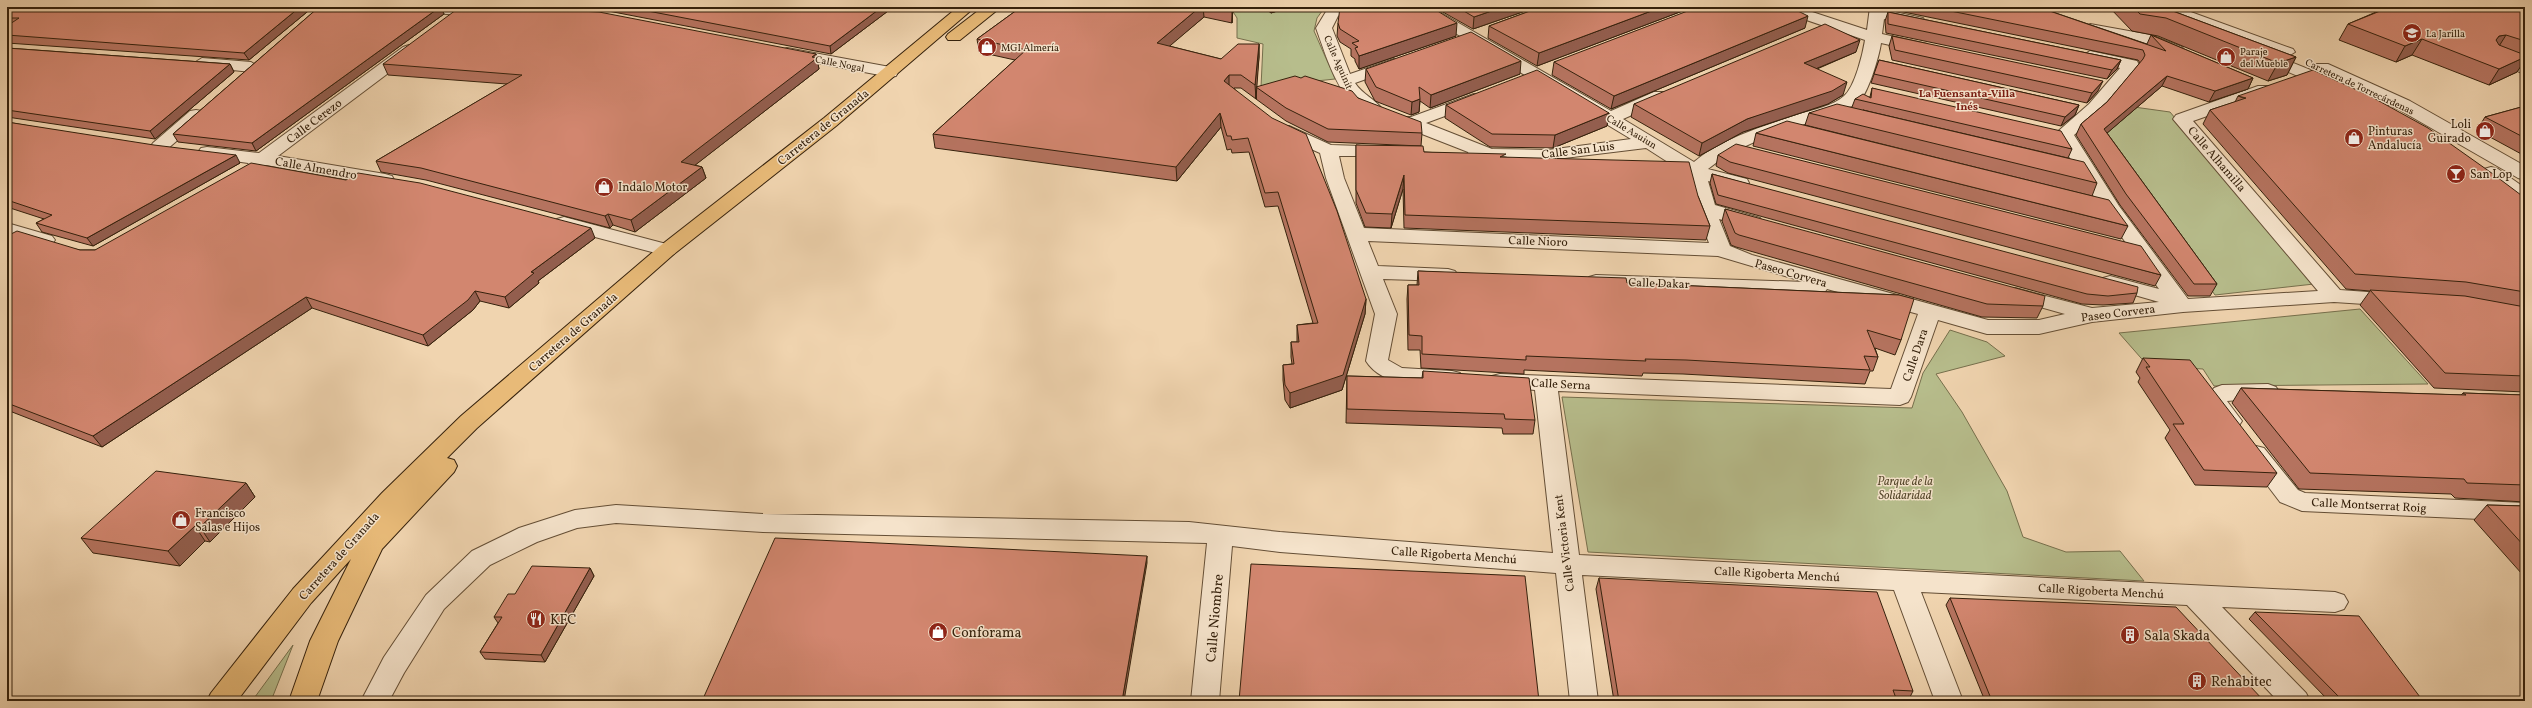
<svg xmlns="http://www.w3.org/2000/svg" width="2532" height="708" font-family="Vollkorn,serif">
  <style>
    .green { fill: #b7bd8c; stroke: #766f4c }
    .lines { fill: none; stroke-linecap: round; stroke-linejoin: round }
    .minor-casing { stroke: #644e35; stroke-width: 2 }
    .highway-casing { stroke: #35210c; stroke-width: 2 }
    .minor { fill: #f5e3cb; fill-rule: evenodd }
    .highway { fill: #e8ba78; fill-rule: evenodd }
    .wall { fill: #b5735f; stroke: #35210c }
    .shaded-wall { fill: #935e4e; stroke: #35210c }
    .building { fill: #d2866f; stroke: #35210c }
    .labels { text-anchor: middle; stroke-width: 3; stroke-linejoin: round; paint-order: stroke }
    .far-poi-label { font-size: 10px; fill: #35210c; stroke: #f5e3cb; text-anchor: start }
    .far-street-label { font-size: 10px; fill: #35210c; stroke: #f5e3cb }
    .far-neighbourhood-label { font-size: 11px; font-weight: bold; fill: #7a1f14; stroke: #f5e3cb }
    .street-label { font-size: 12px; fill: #35210c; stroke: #f5e3cb }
    .poi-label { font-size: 12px; fill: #35210c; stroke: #f5e3cb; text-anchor: start }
    .park-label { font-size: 12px; font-style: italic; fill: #56482c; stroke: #f5e3cb }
    .near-street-label { font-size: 14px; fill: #35210c; stroke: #f5e3cb }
    .near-poi-label { font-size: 14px; fill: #35210c; stroke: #f5e3cb; text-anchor: start }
  </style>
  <rect width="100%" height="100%" fill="#f0d4af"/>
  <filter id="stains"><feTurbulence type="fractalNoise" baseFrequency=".005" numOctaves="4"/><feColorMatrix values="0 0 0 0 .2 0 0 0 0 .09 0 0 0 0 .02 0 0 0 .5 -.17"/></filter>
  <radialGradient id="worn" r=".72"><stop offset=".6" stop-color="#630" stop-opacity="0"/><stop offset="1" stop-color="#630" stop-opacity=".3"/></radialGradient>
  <g class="green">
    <polygon points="1230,7 1325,7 1317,18 1314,31 1335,79 1261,87 1263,44 1237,38 1237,18"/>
    <polygon points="2134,107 2170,112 2314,284 2215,295 2101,138"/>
    <polygon points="2360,309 2428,384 2214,386 2203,369 2148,366 2119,333"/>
    <polygon points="1950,330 1987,342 2005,356 1936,374 1962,412 2007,491 2023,537 2066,552 2120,551 2144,581 1588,552 1562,397 1912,408 1923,373"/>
    <polygon points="293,645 271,701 252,701"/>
  </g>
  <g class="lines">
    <g class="minor-casing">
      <g id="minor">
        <polygon points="401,7 488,7 493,11 485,16 409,12"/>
        <path d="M1332,7H1352L1338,16L1332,28L1350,74L1394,59L1402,64L1400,67L1355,83C1363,95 1375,99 1382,109L1379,113C1344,121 1325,52 1316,28L1327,10Z"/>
        <path d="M1412,7H1431L1611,111L1654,92H1666L1669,96L1666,100L1623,119L1694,162C1722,138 1764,126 1799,114C1813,110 1833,106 1844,96C1855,87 1863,53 1865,40L1777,10L1774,7H1797L1867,30L1870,7H1886L1885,10L1923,18L1925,21L1917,26L1884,19L1882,34L1927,44L1929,47L1927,50L1921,52L1881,43C1879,57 1868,94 1858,103C1847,113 1827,116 1813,121C1778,133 1737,145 1708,169L1747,179L1749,183L1747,187L1740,189L1708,181L1715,205L1760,218L1763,222L1760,226L1753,228L1719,219L1730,246L1752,255L1988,320H2039L2065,314L2008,298L2005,294L2008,290L2015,288L2092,308L2159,302L2103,286L2100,282L2103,278L2110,276L2159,289L2101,208L2055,134L2089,104L2120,68L2084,59L2082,56L2090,51L2137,61L2139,65L2101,112L2074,135L2119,206L2188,299L2318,291L2173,119L2176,115L2258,86H2270L2272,90L2270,94L2193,121L2340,290L2395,294L2402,295L2405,300L2402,305L2395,306L2334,302L2183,312L2092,322L2039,334H1987L1938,320L1911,397L1908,402L1900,405L1558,391L1579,555L2335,592L2344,595L2348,602L2344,609L2335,612L2222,607L2306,693L2310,701H2278L2187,605L1921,592L1963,701H1935L1894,590L1582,575L1598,701H1570L1556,573L1280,552L1232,546L1219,701H1191L1207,543L763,532L616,523L577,528L537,542L490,565L444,609L404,673L389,701H361L384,657L426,595L472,551L519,528L575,510L616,505L763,514L1189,522L1280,532L1553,553L1535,390L1492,386L1489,381L1492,376L1500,374L1891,389L1918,314L1827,289L1824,293L1817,295L1596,287L1589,285L1586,281L1589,277L1596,275L1805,282L1718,256L1368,241L1378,266L1448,269L1455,271L1458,275L1455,279L1448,281L1383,279L1397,314L1388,360L1402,368L1452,371L1460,373L1463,378L1460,383C1432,391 1382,387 1366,361L1375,314L1326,178L1320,153L1277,134L1274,130L1277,126H1289L1331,145L1392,147L1395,151L1392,155L1386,156H1339L1344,178L1364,228L1709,243L1696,209L1688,175L1646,148L1548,160L1476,159L1470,158L1468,152L1399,125L1396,121L1399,117H1411L1474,94L1480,95L1483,99L1480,103L1426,123L1492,149L1548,150L1631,139Z"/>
        <polygon points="2154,7 2177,7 2293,49 2295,52 2287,57 2281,55 2157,10"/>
        <polygon points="2090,24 2151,35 2182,47 2184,50 2176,55 2147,44 2084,32 2082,29"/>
        <polygon points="409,45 417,50 415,53 278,156 385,174 392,176 394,180 392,184 385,186 266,165 257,169 251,167 248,163 207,157 201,156 198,152 201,148 207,147 259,153 403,47"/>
        <polygon points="787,48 890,67 896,68 898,72 896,76 890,77 781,56 779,53 781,50"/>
        <polygon points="2264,51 2318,73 2314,68 2316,64 2328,64 2410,101 2525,166 2525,180 2518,178 2398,109 2341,83 2342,85 2340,89 2328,89 2258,59 2256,56"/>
        <polygon points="2495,52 2525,63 2525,74 2489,60 2487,57 2489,54"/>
        <polygon points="202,58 251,62 259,67 251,72 196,66 194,63"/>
        <polygon points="196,110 202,111 205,115 202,119 165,151 153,151 150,147 153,143 190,111"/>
        <polygon points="2491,167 2498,169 2525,188 2525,203 2518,201 2484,177 2482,173 2484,169"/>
        <polygon points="564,217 674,246 677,250 674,254 667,256 557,227 554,223 557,219"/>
        <polygon points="7,223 52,236 55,240 52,244 45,246 7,235"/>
        <path d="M2268,384L2276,387L2279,392L2276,397L2227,401L2242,421L2238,427C2220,432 2212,415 2204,401L2214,388L2222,385Z"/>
        <polygon points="2256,446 2264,448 2298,490 2305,493 2525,503 2525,521 2302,511 2280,502 2248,460 2244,454 2248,448"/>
      </g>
    </g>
    <g class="highway-casing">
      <g id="highway">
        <polygon points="958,7 975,7 836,126 674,254 477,428 447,458 454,460 457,466 454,472 382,549 338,641 317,701 289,701 310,641 351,559 311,603 237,701 207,701 211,693 293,589 382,493 461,416 660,246 824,118"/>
        <polygon points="983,7 1001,7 960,40 948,40 946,37 948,34"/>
      </g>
    </g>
    <use href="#minor" class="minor"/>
    <use href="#highway" class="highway"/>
  </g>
  <g class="wall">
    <polygon points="7,7 313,7 249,60 7,43"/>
    <polygon points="319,7 441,7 444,14 256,151 178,142 173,134"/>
    <polygon points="544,7 892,7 892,8 831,54 603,10"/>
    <polygon points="1021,7 1233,7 1232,23 1204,17 1169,46 1221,59 1259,44 1259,57 1256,87 1358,98 1422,133 1421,146 1328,142 1286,121 1256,99 1256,88 1256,99 1241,88 1234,88 1366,299 1365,314 1342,390 1290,408 1285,400 1283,380 1283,365 1292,364 1291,357 1291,342 1297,342 1297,325 1313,323 1278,206 1265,207 1249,152 1232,153 1231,149 1227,150 1221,127 1177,181 935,148 933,134 1015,60 979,52 977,39"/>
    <polygon points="1263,7 1290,7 1271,13"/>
    <polygon points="1434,7 1537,7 1473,29"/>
    <polygon points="1541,7 1693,7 1537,66 1488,38 1489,26"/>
    <polygon points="1889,7 2038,7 2147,44 2151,35 2253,78 2248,89 2209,102 2162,86 2107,133 2217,284 2210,296 2188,296 2120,205 2076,135 2081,124 2107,102 2140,63 2138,60 1889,9"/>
    <polygon points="2109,7 2162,7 2296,57 2287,75 2268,81 2158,36 2132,31"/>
    <polygon points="2377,7 2525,7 2525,61 2524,61 2517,72 2489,85 2412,55 2396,62 2339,40 2348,24 2383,9"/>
    <polygon points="1888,12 2121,60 2117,69 2107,79 1886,33 1885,21"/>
    <polygon points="1338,23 1456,36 1359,69 1355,61 1355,59 1351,56 1351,49 1340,42 1337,36"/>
    <polygon points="1805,28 1611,109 1552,75 1554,62"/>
    <polygon points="1892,36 2098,91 2087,103 1892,60 1889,46"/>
    <polygon points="7,48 230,64 234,72 155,139 7,117"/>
    <polygon points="1856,52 1817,69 1843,95 1828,104 1743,132 1699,156 1631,117 1634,104"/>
    <polygon points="816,54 819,69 695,165 702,167 706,178 635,232 613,225 610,228 426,180 381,172 376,161 507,84 388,75 383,64"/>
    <polygon points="1879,60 2079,105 2075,115 2061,126 1871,83"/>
    <polygon points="1366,69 1520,74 1430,108 1420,101 1419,112 1411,115 1375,101 1365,82"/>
    <polygon points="1872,88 2072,149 2068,158 1863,110 2097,183 2092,196 1805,125 1809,113 1852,107 1855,99 1870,97"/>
    <polygon points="2238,96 2525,198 2525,392 2434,388 2360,305 2370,291 2346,289 2203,124 2210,110 2235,102"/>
    <polygon points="1446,105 1609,113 1607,126 1553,148 1490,147 1445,118"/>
    <polygon points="2525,106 2525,156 2477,130 2485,117"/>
    <polygon points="7,122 240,163 93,246 42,232 36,223 44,219 7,207"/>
    <polygon points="1756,133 2128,226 2121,239 1753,146"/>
    <polygon points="1356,145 1424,152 1505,157 1698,196 1710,226 1706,240 1404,228 1403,189 1391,228 1365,227 1356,203"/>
    <polygon points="1718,155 2161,275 2155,286 1728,173 1716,166"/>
    <polygon points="1712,174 2137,293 2133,303 2103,305 2082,304 1716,204 1710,183"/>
    <polygon points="1725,209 2043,306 2037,318 1982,317 1736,247 1731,245 1722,221"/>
    <polygon points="7,236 80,250 95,250 595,238 538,281 539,283 509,308 480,301 473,310 428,346 312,308 102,447 7,410"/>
    <polygon points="1418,271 1627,283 1899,295 1901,340 1895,355 1875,348 1878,357 1873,371 1870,371 1865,384 1683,374 1643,373 1642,376 1524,370 1524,374 1421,368 1420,350 1408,350 1407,299 1408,285 1417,285"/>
    <polygon points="2143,358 2277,473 2267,487 2195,485 2165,438 2170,430 2138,382 2140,378 2136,372"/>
    <polygon points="1423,371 1535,420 1533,434 1503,434 1502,428 1346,423 1347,376 1422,378"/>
    <polygon points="2241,388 2461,395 2463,393 2525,395 2525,502 2455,498 2451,494 2299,489 2232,403"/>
    <polygon points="246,483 255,497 210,542 205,541 180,566 93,553 81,538"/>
    <polygon points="2487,505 2525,506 2525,574 2522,574 2474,520"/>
    <polygon points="590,568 594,576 545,662 485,659 480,652 498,623 494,617 515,594"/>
    <polygon points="1599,578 1913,691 1908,701 1614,701 1596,589"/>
    <polygon points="1950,598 2264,701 1985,701 1946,605"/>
    <polygon points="2255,612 2421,699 2423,701 2329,701 2249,619"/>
  </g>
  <g class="shaded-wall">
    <polygon points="300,7 313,7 249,60 244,53"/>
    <polygon points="440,7 441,7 444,14 256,151 252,143"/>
    <polygon points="882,7 892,7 892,8 831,54 830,46"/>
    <polygon points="1200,7 1203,7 1204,17 1158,56 1157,43"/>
    <polygon points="1232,7 1233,7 1232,23"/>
    <polygon points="1271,7 1290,7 1271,13"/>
    <polygon points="1503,7 1537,7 1473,29 1474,17"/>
    <polygon points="1662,7 1693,7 1537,66 1539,53"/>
    <polygon points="1808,16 1805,28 1611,109 1614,96"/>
    <polygon points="1457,23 1456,36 1359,69 1359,56"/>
    <polygon points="2506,35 2496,51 2496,40 2499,36"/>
    <polygon points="2422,39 2412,55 2396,62 2405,46"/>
    <polygon points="1860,40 1856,52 1801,75 1804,63"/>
    <polygon points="1259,44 1259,57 1256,99 1255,85"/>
    <polygon points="816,54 819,69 685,173 681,162"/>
    <polygon points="2296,57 2287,75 2268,81 2278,63"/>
    <polygon points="2525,57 2525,60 2517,72 2489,85 2499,69"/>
    <polygon points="2121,60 2117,69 2107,79 2112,70"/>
    <polygon points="1521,61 1520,74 1430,108 1431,95"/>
    <polygon points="230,64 234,72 155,139 150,131"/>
    <polygon points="1229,75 1229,88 1224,81"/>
    <polygon points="2167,76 2162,86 2099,140 2104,129"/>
    <polygon points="2253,78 2248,89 2209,102 2215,91"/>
    <polygon points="2103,81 2098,91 2087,103 2092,93"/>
    <polygon points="1847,82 1843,95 1828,104 1743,132 1699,156 1702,143 1747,119"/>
    <polygon points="1420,99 1419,112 1411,115 1412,102"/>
    <polygon points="2079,105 2075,115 2061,126 2065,117"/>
    <polygon points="1220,113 1221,127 1177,181 1176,167"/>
    <polygon points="1609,113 1607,126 1553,148 1555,135"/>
    <polygon points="236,155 240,163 93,246 87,238"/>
    <polygon points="702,167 706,178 635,232 631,220"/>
    <polygon points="1404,175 1403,189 1391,228 1392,214"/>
    <polygon points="608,214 613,225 610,228 605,216"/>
    <polygon points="591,228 595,238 538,281 539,283 509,308 505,297 531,272"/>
    <polygon points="475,291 480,301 473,310 428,346 423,335"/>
    <polygon points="306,297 312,308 102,447 93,436"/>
    <polygon points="1366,299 1365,314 1342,390 1290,408 1290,393"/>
    <polygon points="246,483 255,497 210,542 200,527"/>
    <polygon points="195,526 205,541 180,566 168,551"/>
    <polygon points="1147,556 1147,563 1124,701 1122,701"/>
    <polygon points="590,568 594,576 545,662 541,655"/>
  </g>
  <g class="building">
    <polygon points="7,7 300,7 244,53 7,35 7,26 19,18 7,18"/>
    <polygon points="319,7 440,7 252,143 173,134"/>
    <polygon points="460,7 497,7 599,12 816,54 812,57 817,58 681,162 702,167 631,220 608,214 605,216 421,168 376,161 522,75 383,64"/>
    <polygon points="627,7 882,7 830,46"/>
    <polygon points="1021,7 1200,7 1157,43 1221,59 1238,44 1259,44 1255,85 1241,75 1229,75 1224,81 1272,118 1306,134 1337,211 1366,299 1343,375 1290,393 1285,385 1283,365 1294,364 1291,342 1299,342 1297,325 1318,323 1278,192 1265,193 1248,138 1232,140 1231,136 1227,136 1220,113 1176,167 933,134 1026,50 977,39"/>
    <polygon points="1217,7 1232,7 1232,10"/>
    <polygon points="1340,7 1431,7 1457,23 1359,56 1355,48 1358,47 1352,43 1359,41 1340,29 1338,23"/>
    <polygon points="1457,7 1503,7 1474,17"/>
    <polygon points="1541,7 1662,7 1539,53 1489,26"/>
    <polygon points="1698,7 1790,7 1808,16 1614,96 1554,62"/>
    <polygon points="1931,7 2038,7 2166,51 2151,35 2253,78 2215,91 2167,76 2104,129 2217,284 2194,284 2126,194 2081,124 2107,102 2143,59 2145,55 2143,50"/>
    <polygon points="2133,7 2162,7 2296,57 2278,63 2166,18 2140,14"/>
    <polygon points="2390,7 2525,7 2525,41 2506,35 2499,36 2496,40 2499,45 2525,55 2525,57 2499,69 2422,39 2405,46 2348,24"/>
    <polygon points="1888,12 2121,60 2112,70 1888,24"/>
    <polygon points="1825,24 1860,40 1804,63 1847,82 1832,91 1747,119 1702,143 1634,104"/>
    <polygon points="1471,32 1521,61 1431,95 1419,87 1420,99 1412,102 1376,87 1366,69"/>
    <polygon points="1892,36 2103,81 2092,93 1895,50"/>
    <polygon points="7,48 230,64 150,131 7,110"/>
    <polygon points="1879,60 2079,105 2065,117 1874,74"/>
    <polygon points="1537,70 1609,113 1555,135 1492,134 1446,105"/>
    <polygon points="2313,70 2370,96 2428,128 2493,174 2525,198 2525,292 2466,282 2355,274 2210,110 2246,98 2238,96"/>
    <polygon points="1295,76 1301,78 1305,76 1352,91 1358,98 1421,122 1422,133 1328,129 1286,108 1256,87"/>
    <polygon points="1872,88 2061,131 2072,149 1855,99 1863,94 1871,98"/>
    <polygon points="1837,104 2084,162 2097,183 1809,113"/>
    <polygon points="2525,106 2525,138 2485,117"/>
    <polygon points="1787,121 2109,200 2128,226 1756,133"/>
    <polygon points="7,122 154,145 236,155 87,238 36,223 52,215 7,200"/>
    <polygon points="1736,144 2141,246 2161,275 1730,162 1718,155"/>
    <polygon points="1356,145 1423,146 1424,152 1506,154 1500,157 1689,162 1698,196 1710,226 1405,215 1404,175 1392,214 1366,213 1356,190"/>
    <polygon points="251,163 346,180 358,173 420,183 591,228 531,272 534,273 505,297 475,291 468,300 423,335 306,297 93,436 7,403 7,236 17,231 80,250 95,250"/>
    <polygon points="1712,174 2138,287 2137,293 2108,296 2087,294 1718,195"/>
    <polygon points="1725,209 2045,296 2043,306 1987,304 1739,235 1735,233"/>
    <polygon points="1418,271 1626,278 1627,283 1899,295 1914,299 1901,340 1867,330 1878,357 1864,356 1870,370 1686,360 1645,359 1646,361 1526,356 1526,360 1422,354 1422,336 1409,335 1408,285 1419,285"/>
    <polygon points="2370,290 2465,296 2525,307 2525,376 2445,373"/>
    <polygon points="2143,358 2190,360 2277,473 2204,470 2173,424 2184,424 2146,367 2150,367"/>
    <polygon points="1423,371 1529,378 1535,420 1505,419 1504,414 1347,409 1347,376 1423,378"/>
    <polygon points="2241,388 2466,395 2463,393 2525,395 2525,485 2467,483 2464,479 2310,473"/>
    <polygon points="156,471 246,483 200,527 195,526 168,551 81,538"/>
    <polygon points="2487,505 2525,506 2525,547"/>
    <polygon points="775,538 1147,556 1122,701 702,701"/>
    <polygon points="1251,564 1525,576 1539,701 1239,701"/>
    <polygon points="532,566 590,568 541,655 480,652 502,617 494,617 508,594 515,594"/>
    <polygon points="1599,578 1877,592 1913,691 1893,690 1897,701 1619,701"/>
    <polygon points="1950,598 2176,607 2264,701 1992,701"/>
    <polygon points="2255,612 2359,616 2423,701 2343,701"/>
  </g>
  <defs>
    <g id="school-disc" transform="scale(1)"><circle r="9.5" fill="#8f2418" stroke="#f5e3cb"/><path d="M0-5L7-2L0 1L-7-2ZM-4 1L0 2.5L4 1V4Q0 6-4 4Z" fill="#fff"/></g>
    <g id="shop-disc" transform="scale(1)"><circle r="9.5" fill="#8f2418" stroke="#f5e3cb"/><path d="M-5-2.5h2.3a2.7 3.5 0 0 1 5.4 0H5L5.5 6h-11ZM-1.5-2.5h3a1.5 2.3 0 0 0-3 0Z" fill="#fff"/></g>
    <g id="bar-disc" transform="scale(1)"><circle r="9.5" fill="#8f2418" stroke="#f5e3cb"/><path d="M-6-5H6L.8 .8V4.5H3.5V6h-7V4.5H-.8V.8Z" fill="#fff"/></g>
    <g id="restaurant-disc" transform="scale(1)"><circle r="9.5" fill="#8f2418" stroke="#f5e3cb"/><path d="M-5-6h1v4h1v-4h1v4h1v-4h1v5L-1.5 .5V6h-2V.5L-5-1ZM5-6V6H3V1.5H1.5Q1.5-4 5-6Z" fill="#fff"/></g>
    <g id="building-disc" transform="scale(1)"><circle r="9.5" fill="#8f2418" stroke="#f5e3cb"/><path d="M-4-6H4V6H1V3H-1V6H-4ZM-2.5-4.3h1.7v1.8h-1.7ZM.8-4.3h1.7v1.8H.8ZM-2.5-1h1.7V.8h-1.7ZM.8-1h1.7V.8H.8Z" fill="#fff"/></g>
  </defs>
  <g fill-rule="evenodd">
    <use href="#school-disc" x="2412" y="33"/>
    <use href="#shop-disc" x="987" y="47"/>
    <use href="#shop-disc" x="2226" y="57"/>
    <use href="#shop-disc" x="2485" y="131"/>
    <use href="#shop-disc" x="2354" y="138"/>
    <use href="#bar-disc" x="2456" y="174"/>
    <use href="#shop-disc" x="604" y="187"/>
    <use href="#shop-disc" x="181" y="520"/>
    <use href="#restaurant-disc" x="536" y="619"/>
    <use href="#shop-disc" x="938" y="632"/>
    <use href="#building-disc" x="2130" y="635"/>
    <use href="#building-disc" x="2197" y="681"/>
  </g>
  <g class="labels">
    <g class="far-poi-label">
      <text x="2426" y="37">La Jarilla</text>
      <text x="1001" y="51">MGI Almería</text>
      <text x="2240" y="55">Paraje<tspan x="2240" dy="12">del Mueble</tspan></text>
    </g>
    <g class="far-street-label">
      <text transform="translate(1339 62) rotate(66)" y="4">Calle Aguinit</text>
      <text transform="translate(840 63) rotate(11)" y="4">Calle Nogal</text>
      <text transform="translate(2360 86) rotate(25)" y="4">Carretera de Torrecárdenas</text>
      <text transform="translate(1632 131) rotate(31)" y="4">Calle Aauiun</text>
    </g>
    <g class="far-neighbourhood-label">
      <text x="1967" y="97">La Fuensanta-Villa<tspan x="1967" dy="13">Inés</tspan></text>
    </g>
    <g class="street-label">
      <text transform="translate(314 121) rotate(-37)" y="4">Calle Cerezo</text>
      <text transform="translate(823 127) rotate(-39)" y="4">Carretera de Granada</text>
      <text transform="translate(1578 150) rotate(-7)" y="4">Calle San Luis</text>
      <text transform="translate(2217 159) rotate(49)" y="4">Calle Alhamilla</text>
      <text transform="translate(316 168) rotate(10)" y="4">Calle Almendro</text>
      <text transform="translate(1538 241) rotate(2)" y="4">Calle Nioro</text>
      <text transform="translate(1791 273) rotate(16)" y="4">Paseo Corvera</text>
      <text transform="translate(1659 283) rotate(2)" y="4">Calle Dakar</text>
      <text transform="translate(2118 313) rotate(-7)" y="4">Paseo Corvera</text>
      <text transform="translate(573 332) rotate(-41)" y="4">Carretera de Granada</text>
      <text transform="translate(1915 355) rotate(-71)" y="4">Calle Dara</text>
      <text transform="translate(1561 384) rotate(3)" y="4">Calle Serna</text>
      <text transform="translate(2369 505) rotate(3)" y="4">Calle Montserrat Roig</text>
      <text transform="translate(1564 543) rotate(-97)" y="4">Calle Victoria Kent</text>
      <text transform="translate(1454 555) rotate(4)" y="4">Calle Rigoberta Menchú</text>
      <text transform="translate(339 556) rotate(-48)" y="4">Carretera de Granada</text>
      <text transform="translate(1777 574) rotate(3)" y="4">Calle Rigoberta Menchú</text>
      <text transform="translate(2101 591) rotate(3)" y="4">Calle Rigoberta Menchú</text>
    </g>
    <g class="poi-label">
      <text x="2471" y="128" text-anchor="end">Loli<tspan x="2471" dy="14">Guirado</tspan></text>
      <text x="2368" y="135">Pinturas<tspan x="2368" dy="14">Andalucía</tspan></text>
      <text x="2470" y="178">San Lop</text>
      <text x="618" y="191">Indalo Motor</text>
      <text x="195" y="517">Francisco<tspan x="195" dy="14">Salas e Hijos</tspan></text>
    </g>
    <g class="park-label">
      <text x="1905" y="485">Parque de la<tspan x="1905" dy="14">Solidaridad</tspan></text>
    </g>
    <g class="near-street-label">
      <text transform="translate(1214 618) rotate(-85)" y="5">Calle Niombre</text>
    </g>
    <g class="near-poi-label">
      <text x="550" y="624">KFC</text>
      <text x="952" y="637">Conforama</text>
      <text x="2144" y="640">Sala Skada</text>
      <text x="2211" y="686">Rehabitec</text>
    </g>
  </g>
  <rect width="2532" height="708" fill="none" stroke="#f0d4af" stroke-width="24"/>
  <rect x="8" y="8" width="2516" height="692" fill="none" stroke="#35210c" stroke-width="2"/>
  <rect x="12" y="12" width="2508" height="684" fill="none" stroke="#35210c"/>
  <rect width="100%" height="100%" filter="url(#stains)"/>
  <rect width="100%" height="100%" fill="url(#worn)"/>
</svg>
